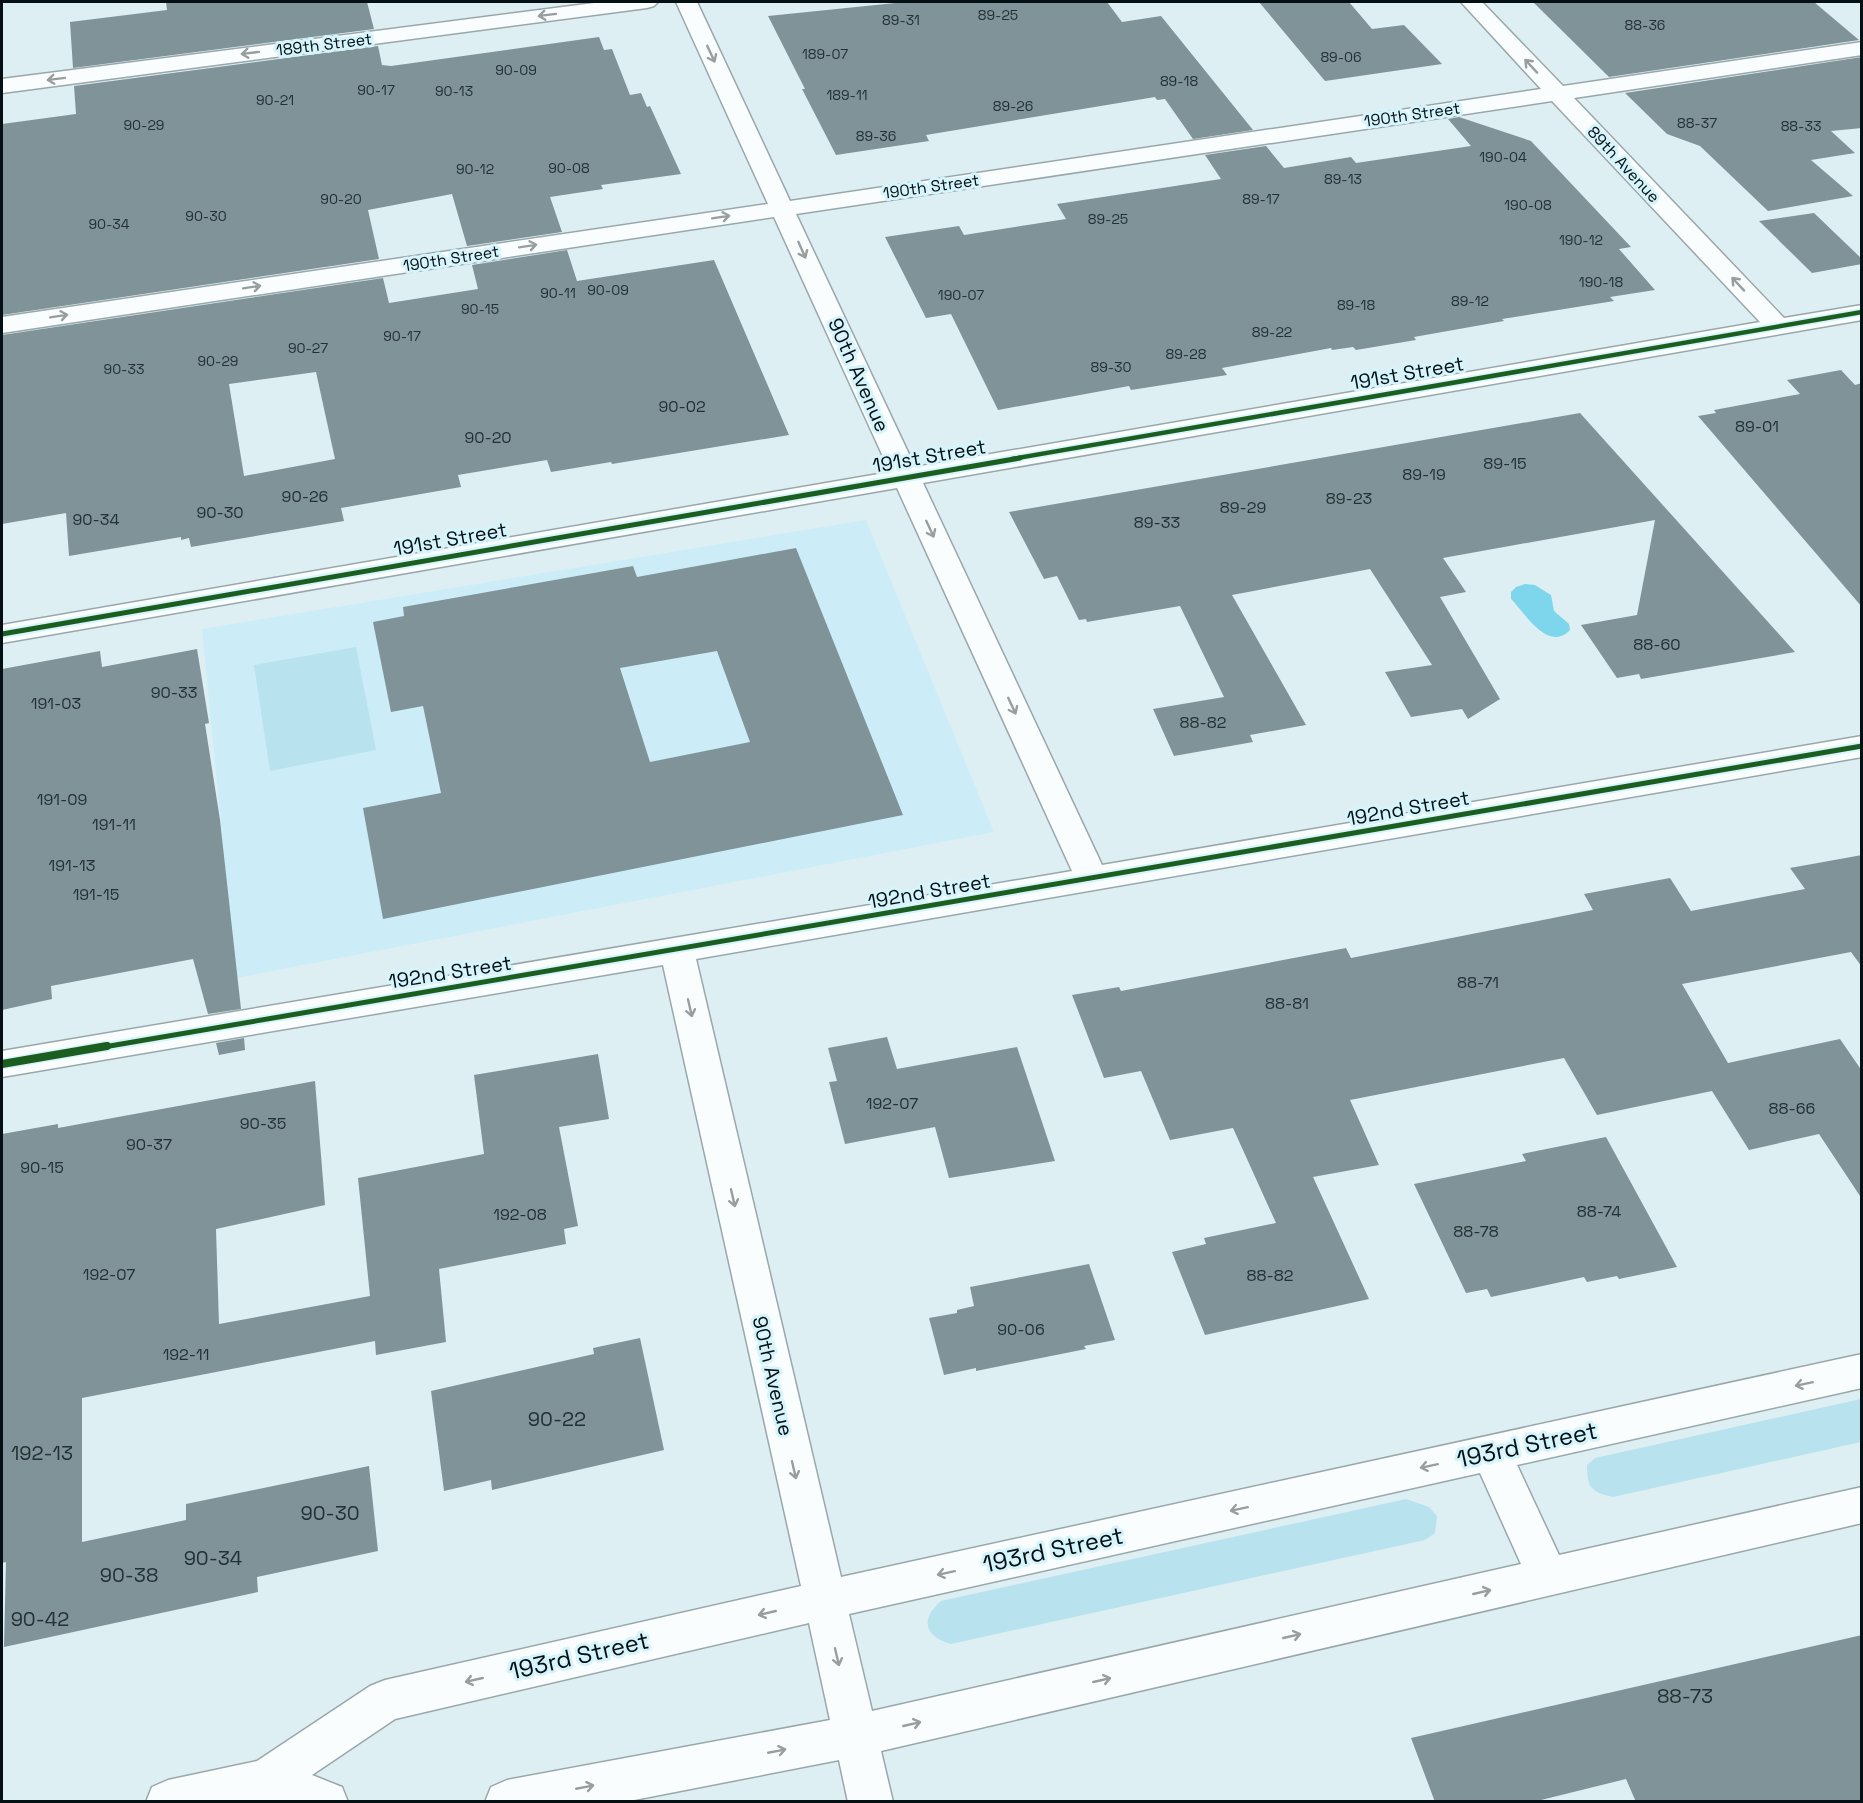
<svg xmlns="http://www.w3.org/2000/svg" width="1863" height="1803" font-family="'Space Grotesk',sans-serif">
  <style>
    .built { fill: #ccedf7 }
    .green { fill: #b8e2ee }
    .water { fill: #7dd6ec }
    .building { fill: #7f9398; fill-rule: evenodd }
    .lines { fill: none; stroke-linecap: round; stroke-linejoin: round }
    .street-casing { stroke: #99a7ab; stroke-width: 3 }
    .street { fill: #fafdfd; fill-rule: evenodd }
    .cycleway-far2-casing { stroke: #d6f4fc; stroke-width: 8 }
    .cycleway-far1-casing { stroke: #d6f4fc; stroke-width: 9 }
    .cycleway-casing { stroke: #d6f4fc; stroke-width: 11 }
    .cycleway-far2 { stroke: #1b5e20; stroke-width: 4.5 }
    .cycleway-far1 { stroke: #1b5e20; stroke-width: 5 }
    .cycleway { stroke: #1b5e20; stroke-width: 8 }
    .oneway { stroke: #989e9f }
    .labels { text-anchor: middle; stroke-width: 6; stroke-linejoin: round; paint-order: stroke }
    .far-number-label { font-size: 14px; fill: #233134 }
    .far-street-label { font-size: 16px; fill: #041013; stroke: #d6f4fc }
    .number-label { font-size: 16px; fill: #233134 }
    .street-label { font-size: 20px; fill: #041013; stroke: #d6f4fc }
    .near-number-label { font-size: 20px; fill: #233134 }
    .near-street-label { font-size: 24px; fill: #041013; stroke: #d6f4fc }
  </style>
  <rect width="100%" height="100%" fill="#deeff4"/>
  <polygon class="built" points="866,520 994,832 236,978 202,629"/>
  <g class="green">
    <polygon points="356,647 376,750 270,771 254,665"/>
    <path d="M1861,1399V1442L1613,1497C1591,1492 1587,1488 1587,1465L1595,1458Z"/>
    <path d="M1406,1499L1429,1507L1437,1516L1435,1533L1425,1540L951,1644C924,1636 920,1619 941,1601Z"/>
  </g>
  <path class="water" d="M1525,584L1535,585L1551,595L1554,611L1569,624L1570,630C1548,653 1525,613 1511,599V592L1516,587Z"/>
  <g class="building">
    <polygon points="166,2 367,2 374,29 73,68 70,22 167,10"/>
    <polygon points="905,2 1107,2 1122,22 1161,16 1253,130 1193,139 1165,99 1157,100 1155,97 926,135 929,141 836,155 802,89 805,89 768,16"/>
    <polygon points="1259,2 1349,2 1372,29 1404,25 1442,64 1325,81"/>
    <polygon points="1533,2 1814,2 1859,40 1609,77"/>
    <polygon points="599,37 604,50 612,49 630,95 641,93 647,107 650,106 681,174 601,185 603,189 550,197 562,232 467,246 452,194 368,210 379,259 2,315 2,124 76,114 74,86 378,46 382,65 391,66"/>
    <polygon points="1862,57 1862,128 1831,131 1855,153 1811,160 1853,196 1768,211 1700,146 1667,134 1625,93"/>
    <polygon points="1459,117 1531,141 1631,247 1619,249 1655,290 1610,297 1614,301 1502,319 1504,321 1414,337 1416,340 1356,350 1353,347 1332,350 1331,348 1222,368 1227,375 1131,390 1129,386 998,410 951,314 926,318 885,237 959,226 964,235 1066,219 1057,204 1221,179 1205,155 1266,146 1284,168 1351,157 1356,163 1471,146 1448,119"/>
    <polygon points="1814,213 1862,259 1862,264 1812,273 1759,221"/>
    <path d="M567,250L577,281L714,260L789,435L612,464L611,462L551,472L547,460L458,475L461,487L341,508L344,521L191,547L189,538L181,540V537L69,556L66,513L2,524V335L383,278L389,303L478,289L472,265ZM316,372L335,459L244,476L229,384Z"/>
    <polygon points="1841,370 1855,385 1862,383 1862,607 1698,416 1716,413 1714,410 1800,394 1787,380"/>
    <polygon points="1580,413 1795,652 1641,679 1639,674 1617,678 1581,625 1637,615 1655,520 1443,558 1466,592 1440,597 1500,699 1468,719 1462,709 1411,717 1385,672 1432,665 1370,569 1232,595 1306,725 1250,735 1253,742 1174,756 1153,709 1224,697 1180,606 1087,622 1086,619 1079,620 1057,576 1044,579 1009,512"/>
    <path d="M796,548L903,815L383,919L363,808L441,793L423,706L391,712L373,622L404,616L403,607L633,566L637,577ZM717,651L750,742L650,762L620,668Z"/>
    <polygon points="197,649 209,723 205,724 220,820 241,1009 208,1014 193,959 51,986 52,999 2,1010 2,669 100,651 102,667"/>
    <polygon points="1862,855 1862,967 1851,952 1682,984 1728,1063 1840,1039 1862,1071 1862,1199 1819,1134 1749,1150 1712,1091 1597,1115 1564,1058 1350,1100 1379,1165 1313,1177 1369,1299 1205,1335 1172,1252 1206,1244 1204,1238 1276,1223 1233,1128 1170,1140 1141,1071 1104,1078 1072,995 1119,987 1121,991 1346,948 1351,958 1593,910 1584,894 1670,878 1691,911 1805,889 1790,868"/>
    <polygon points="887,1037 897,1069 1017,1047 1055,1161 949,1178 935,1127 845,1144 829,1082 837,1081 828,1048"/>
    <polygon points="244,1038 245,1050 219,1055 216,1043"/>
    <polygon points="598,1054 609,1119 559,1127 578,1226 564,1229 566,1244 439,1269 446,1342 376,1355 375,1341 82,1398 82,1542 186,1520 186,1504 369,1466 378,1551 257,1577 258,1592 4,1647 6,1562 2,1563 2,1134 58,1124 58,1128 315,1081 325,1205 216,1229 219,1324 370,1296 358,1178 484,1154 474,1075"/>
    <polygon points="1606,1137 1677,1267 1619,1279 1617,1276 1587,1282 1584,1277 1491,1297 1487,1289 1466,1293 1414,1184 1526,1161 1522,1154"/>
    <polygon points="1089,1264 1115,1340 1084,1346 1086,1349 976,1371 976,1368 944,1375 929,1318 957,1313 957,1310 974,1306 970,1287"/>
    <polygon points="640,1338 664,1450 492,1490 491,1480 444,1491 431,1391 594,1354 593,1348"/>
    <polygon points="1862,1635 1862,1802 1636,1802 1626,1779 1533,1802 1435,1802 1411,1738"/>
  </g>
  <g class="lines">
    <g class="street-casing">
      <g id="street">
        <polygon points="602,2 658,2 654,6 647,8 2,93 2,79"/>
        <path d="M676,2H697L790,201L1541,89L1461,2H1482L1563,86L1862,42V55L1574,98L1784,318L1862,305V320L923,483L1102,865L1862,736V757L696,959L841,1577L1862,1354V1388L1517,1465L1559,1555L1862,1487V1523L881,1751L893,1802H848L839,1760L624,1802H485L491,1787L507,1780L830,1720L809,1623L395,1719L312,1775L342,1787L348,1802H146L152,1787L168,1780L257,1761L370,1686L385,1680L801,1586L663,965L2,1077V1051L1072,871L897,488L2,643V625L890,472L774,217L2,333V317L768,204ZM1552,101L1760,322L915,467L796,214ZM1480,1473L1521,1564L872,1711L849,1614Z"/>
      </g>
    </g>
    <use href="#street" class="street"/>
    <g class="cycleway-far2-casing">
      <polyline id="cycleway-far2" points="1012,459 1862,312"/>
    </g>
    <g class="cycleway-far1-casing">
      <g id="cycleway-far1">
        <polyline points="2,634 1020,458"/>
        <polyline points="98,1048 1862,746"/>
      </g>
    </g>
    <g class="cycleway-casing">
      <polyline id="cycleway" points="2,1064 107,1046"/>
    </g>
    <use href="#cycleway-far2" class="cycleway-far2"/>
    <use href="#cycleway-far1" class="cycleway-far1"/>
    <use href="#cycleway" class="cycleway"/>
  </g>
  <defs><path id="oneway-shaft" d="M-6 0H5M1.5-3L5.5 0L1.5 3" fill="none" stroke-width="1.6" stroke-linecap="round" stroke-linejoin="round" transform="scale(1.5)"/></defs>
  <g class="oneway">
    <use href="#oneway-shaft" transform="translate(547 15) rotate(173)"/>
    <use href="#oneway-shaft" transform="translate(250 53) rotate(173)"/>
    <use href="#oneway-shaft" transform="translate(711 54) rotate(65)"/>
    <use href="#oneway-shaft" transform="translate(1531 66) rotate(-133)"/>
    <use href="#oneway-shaft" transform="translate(56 79) rotate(173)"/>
    <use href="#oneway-shaft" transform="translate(721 217) rotate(-9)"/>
    <use href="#oneway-shaft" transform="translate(528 246) rotate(-9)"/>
    <use href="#oneway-shaft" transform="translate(802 250) rotate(66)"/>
    <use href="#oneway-shaft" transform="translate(1738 284) rotate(-133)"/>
    <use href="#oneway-shaft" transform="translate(252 287) rotate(-9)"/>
    <use href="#oneway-shaft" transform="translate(59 316) rotate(-9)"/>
    <use href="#oneway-shaft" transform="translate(930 529) rotate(65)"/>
    <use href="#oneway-shaft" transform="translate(1012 706) rotate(65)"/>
    <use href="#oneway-shaft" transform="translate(690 1008) rotate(77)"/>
    <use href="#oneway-shaft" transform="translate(733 1198) rotate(77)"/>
    <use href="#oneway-shaft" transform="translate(1804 1384) rotate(168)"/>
    <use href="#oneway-shaft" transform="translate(1429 1466) rotate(168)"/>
    <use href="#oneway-shaft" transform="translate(794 1470) rotate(77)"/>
    <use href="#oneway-shaft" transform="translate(1239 1509) rotate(168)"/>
    <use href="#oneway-shaft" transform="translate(946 1573) rotate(168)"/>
    <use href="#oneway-shaft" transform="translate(1482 1592) rotate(-13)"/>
    <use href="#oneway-shaft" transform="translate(767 1613) rotate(167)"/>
    <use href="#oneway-shaft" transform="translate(1292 1636) rotate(-13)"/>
    <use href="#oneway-shaft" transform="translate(837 1657) rotate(77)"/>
    <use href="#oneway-shaft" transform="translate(474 1680) rotate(167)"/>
    <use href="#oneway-shaft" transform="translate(1102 1680) rotate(-13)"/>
    <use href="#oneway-shaft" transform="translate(912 1724) rotate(-13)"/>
    <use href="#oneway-shaft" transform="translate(777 1751) rotate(-11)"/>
    <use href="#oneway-shaft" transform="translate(585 1787) rotate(-11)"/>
  </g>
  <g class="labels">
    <g class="far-number-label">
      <text x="998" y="20">89-25</text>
      <text x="901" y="25">89-31</text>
      <text x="1645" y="30">88-36</text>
      <text x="825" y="59">189-07</text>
      <text x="1341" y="62">89-06</text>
      <text x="516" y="75">90-09</text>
      <text x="1179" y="86">89-18</text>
      <text x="376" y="95">90-17</text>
      <text x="454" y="96">90-13</text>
      <text x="847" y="100">189-11</text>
      <text x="275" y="105">90-21</text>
      <text x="1013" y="111">89-26</text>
      <text x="1697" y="128">88-37</text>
      <text x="144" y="130">90-29</text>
      <text x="1801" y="131">88-33</text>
      <text x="876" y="141">89-36</text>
      <text x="1503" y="162">190-04</text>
      <text x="569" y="173">90-08</text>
      <text x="475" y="174">90-12</text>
      <text x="1343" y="184">89-13</text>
      <text x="341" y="204">90-20</text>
      <text x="1261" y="204">89-17</text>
      <text x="1528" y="210">190-08</text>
      <text x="206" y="221">90-30</text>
      <text x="1108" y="224">89-25</text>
      <text x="109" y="229">90-34</text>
      <text x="1581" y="245">190-12</text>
      <text x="1601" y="287">190-18</text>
      <text x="608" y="295">90-09</text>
      <text x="558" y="298">90-11</text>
      <text x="961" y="300">190-07</text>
      <text x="1470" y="306">89-12</text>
      <text x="1356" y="310">89-18</text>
      <text x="480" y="314">90-15</text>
      <text x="1272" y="337">89-22</text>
      <text x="402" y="341">90-17</text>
      <text x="308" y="353">90-27</text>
      <text x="1186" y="359">89-28</text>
      <text x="218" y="366">90-29</text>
      <text x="1111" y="372">89-30</text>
      <text x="124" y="374">90-33</text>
    </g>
    <g class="far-street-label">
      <text transform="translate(324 44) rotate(-7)" y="6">189th Street</text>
      <text transform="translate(1412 114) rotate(-8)" y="6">190th Street</text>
      <text transform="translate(1624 164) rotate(47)" y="6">89th Avenue</text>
      <text transform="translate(931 186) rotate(-8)" y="6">190th Street</text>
      <text transform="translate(451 258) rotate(-9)" y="6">190th Street</text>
    </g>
    <g class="number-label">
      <text x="682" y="412">90-02</text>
      <text x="1757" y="432">89-01</text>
      <text x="488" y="443">90-20</text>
      <text x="1505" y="469">89-15</text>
      <text x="1424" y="480">89-19</text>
      <text x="305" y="502">90-26</text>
      <text x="1349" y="504">89-23</text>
      <text x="1243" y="513">89-29</text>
      <text x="220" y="518">90-30</text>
      <text x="96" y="525">90-34</text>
      <text x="1157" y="528">89-33</text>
      <text x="1657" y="650">88-60</text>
      <text x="174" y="698">90-33</text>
      <text x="56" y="709">191-03</text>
      <text x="1203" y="728">88-82</text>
      <text x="62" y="805">191-09</text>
      <text x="114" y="830">191-11</text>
      <text x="72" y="871">191-13</text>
      <text x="96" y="900">191-15</text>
      <text x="1478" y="988">88-71</text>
      <text x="1287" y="1009">88-81</text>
      <text x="892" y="1109">192-07</text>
      <text x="1792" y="1114">88-66</text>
      <text x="263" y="1129">90-35</text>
      <text x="149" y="1150">90-37</text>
      <text x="42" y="1173">90-15</text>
      <text x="1599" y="1217">88-74</text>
      <text x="520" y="1220">192-08</text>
      <text x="1476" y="1237">88-78</text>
      <text x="109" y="1280">192-07</text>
      <text x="1270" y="1281">88-82</text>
      <text x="1021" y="1335">90-06</text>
      <text x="186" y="1360">192-11</text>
    </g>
    <g class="street-label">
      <text transform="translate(1407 373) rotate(-10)" y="7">191st Street</text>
      <text transform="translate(859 375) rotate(66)" y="7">90th Avenue</text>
      <text transform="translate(929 456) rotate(-10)" y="7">191st Street</text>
      <text transform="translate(450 539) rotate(-10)" y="7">191st Street</text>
      <text transform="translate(1408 808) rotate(-10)" y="7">192nd Street</text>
      <text transform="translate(929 891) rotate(-10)" y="7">192nd Street</text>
      <text transform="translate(450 972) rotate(-9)" y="7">192nd Street</text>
      <text transform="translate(773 1376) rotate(77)" y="7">90th Avenue</text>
    </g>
    <g class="near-number-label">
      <text x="557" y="1426">90-22</text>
      <text x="42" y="1460">192-13</text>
      <text x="330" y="1520">90-30</text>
      <text x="213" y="1565">90-34</text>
      <text x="129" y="1582">90-38</text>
      <text x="40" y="1626">90-42</text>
      <text x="1685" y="1703">88-73</text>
    </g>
    <g class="near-street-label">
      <text transform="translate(1527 1445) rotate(-12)" y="8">193rd Street</text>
      <text transform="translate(1053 1550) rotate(-12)" y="8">193rd Street</text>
      <text transform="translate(579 1656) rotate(-13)" y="8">193rd Street</text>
    </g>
  </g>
  <rect width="1863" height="1803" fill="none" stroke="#041013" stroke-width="6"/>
</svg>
